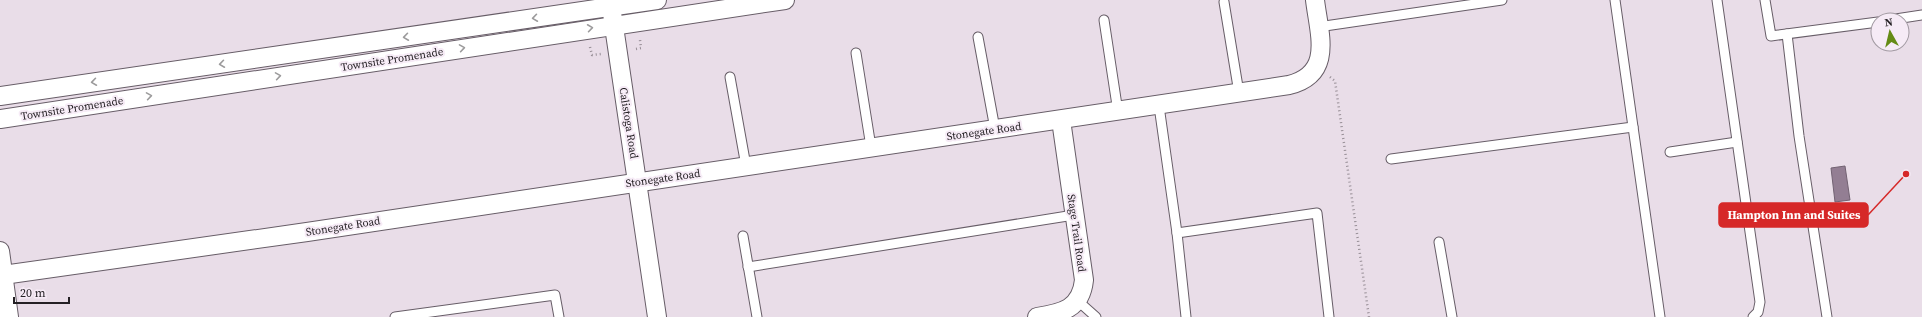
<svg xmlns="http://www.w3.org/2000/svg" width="1922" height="317" font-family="'Source Serif 4',serif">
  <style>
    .water { fill: #937e93; stroke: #726272 }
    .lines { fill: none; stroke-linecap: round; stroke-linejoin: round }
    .service-casing { stroke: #675d67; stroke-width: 11 }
    .minor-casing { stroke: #675d67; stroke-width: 20 }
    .path { stroke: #988f97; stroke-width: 2.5; stroke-dasharray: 1 3; stroke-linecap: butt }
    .service { stroke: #fff; stroke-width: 9 }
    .minor { stroke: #fff; stroke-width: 18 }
    .oneway { stroke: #9c9b9c }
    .labels { text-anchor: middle; stroke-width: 4; stroke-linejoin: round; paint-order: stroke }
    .street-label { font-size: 11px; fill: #242024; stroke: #f6ebf6 }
    .leader { fill: none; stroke: #d62828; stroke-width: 1.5 }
    .callout-dot { fill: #d62828; stroke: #f6ebf6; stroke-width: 1.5 }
    .callout { fill: #d62828; stroke: #d62828; stroke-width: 1.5 }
    .callout-label { font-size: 12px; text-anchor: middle; font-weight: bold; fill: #fff }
  </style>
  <rect width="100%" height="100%" fill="#e9dde8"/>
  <polygon class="water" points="1845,166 1850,200 1835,202 1831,168"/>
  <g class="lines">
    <g class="service-casing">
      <g id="service">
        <polyline points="1615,0 1660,317"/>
        <polyline points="1717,0 1760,302 1758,312 1753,317"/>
        <polyline points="1765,0 1771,36 1878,22"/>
        <polyline points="1224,2 1239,93"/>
        <polyline points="1104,20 1118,112"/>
        <polyline points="1889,20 1922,15"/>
        <polyline points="1318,27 1502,0"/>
        <polyline points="1787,34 1799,136 1827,317"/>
        <polyline points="978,37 995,129"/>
        <polyline points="856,53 871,147"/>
        <polyline points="730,77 746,166"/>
        <polyline points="1159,106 1177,233"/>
        <polyline points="1670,152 1737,142"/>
        <polyline points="1391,159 1633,127"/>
        <polyline points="743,236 757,317"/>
        <polyline points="1439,242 1452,317"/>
        <polyline points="748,267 1074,215"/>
        <polyline points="1078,301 1096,317"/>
        <polyline points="395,317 555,295 559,317"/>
        <polyline points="1186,317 1177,233 1317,213 1329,317"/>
      </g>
    </g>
    <g class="minor-casing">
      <g id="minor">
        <polyline points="612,13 657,317"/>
        <polyline points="0,96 657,0"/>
        <polyline points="0,119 785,0"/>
        <polyline points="0,251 9,317"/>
        <path d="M3,275L307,232L1289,85C1334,74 1319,34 1315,0"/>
        <path d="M1037,317C1062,313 1081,309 1084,280L1061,120"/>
      </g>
    </g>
    <g class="path">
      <polyline points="590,47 592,55 601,54"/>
      <polyline points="636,49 641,48 640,40"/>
      <polyline points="1330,77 1335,81 1369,317"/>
    </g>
    <use href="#service" class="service"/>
    <use href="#minor" class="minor"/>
  </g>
  <defs><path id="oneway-chevron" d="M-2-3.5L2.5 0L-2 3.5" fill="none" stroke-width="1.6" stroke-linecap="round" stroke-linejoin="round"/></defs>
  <g class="oneway">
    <use href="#oneway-chevron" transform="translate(535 18) rotate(172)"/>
    <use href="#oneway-chevron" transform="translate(590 28) rotate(-8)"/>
    <use href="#oneway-chevron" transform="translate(406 37) rotate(172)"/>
    <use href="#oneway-chevron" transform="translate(462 48) rotate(-9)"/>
    <use href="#oneway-chevron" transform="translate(222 64) rotate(172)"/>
    <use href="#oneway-chevron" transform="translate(278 76) rotate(-9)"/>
    <use href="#oneway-chevron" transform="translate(94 82) rotate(172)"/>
    <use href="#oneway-chevron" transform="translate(149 96) rotate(-9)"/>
  </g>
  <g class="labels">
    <g class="street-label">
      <text transform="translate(392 59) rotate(-9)" y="4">Townsite Promenade</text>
      <text transform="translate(72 108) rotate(-9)" y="4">Townsite Promenade</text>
      <text transform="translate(629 123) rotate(81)" y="4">Calistoga Road</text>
      <text transform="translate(984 131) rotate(-8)" y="4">Stonegate Road</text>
      <text transform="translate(663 178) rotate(-8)" y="4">Stonegate Road</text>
      <text transform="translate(343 226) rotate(-9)" y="4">Stonegate Road</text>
      <text transform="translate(1077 233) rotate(82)" y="4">Stage Trail Road</text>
    </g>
  </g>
  <path class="leader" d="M1906 174L1868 215"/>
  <circle class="callout-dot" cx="1906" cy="174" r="4"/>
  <rect class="callout" x="1719" y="203" width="149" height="24" rx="4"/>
  <g class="callout-label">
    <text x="1794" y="219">Hampton Inn and Suites</text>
  </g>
  <g transform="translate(1890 32) rotate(352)"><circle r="19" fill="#f6ebf6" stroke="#a29aa2"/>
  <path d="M0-3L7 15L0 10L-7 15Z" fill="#658b16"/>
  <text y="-6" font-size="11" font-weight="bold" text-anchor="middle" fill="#242024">N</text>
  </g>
  <path d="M14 297v6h55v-6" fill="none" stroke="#242024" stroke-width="2"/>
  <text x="20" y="297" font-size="12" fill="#242024" stroke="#f6ebf6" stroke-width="3" paint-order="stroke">20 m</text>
</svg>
